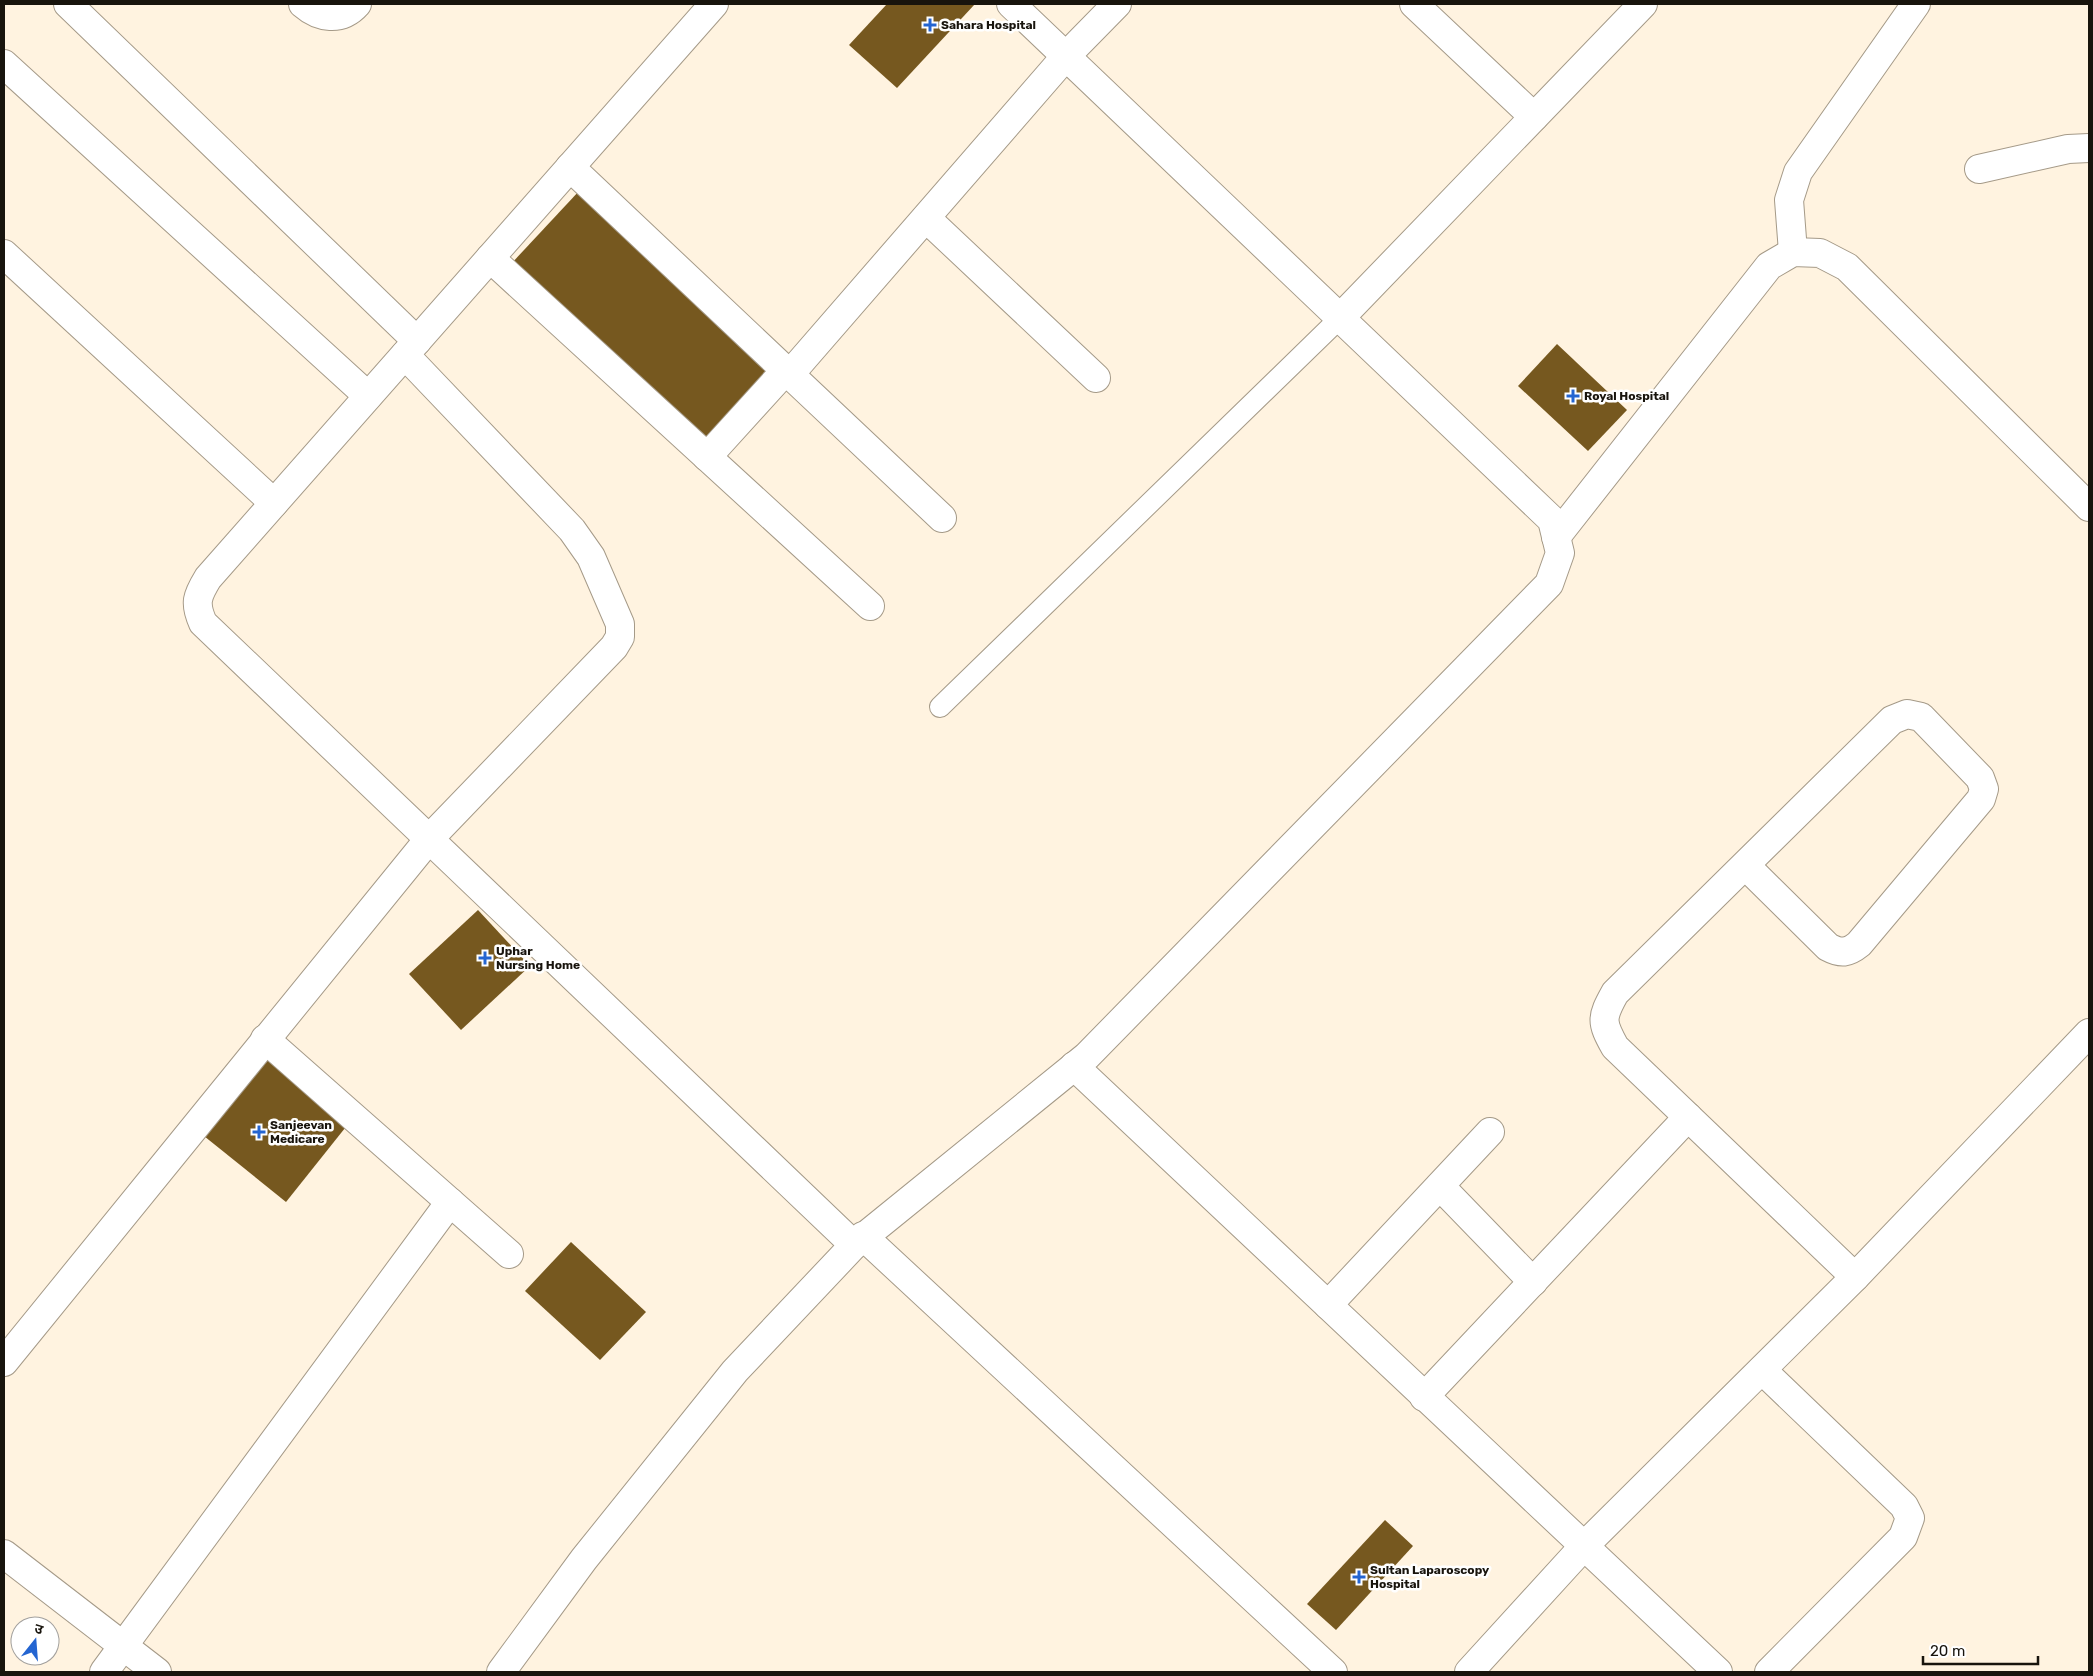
<svg xmlns="http://www.w3.org/2000/svg" width="2093" height="1676" font-family="Rubik,'Noto Sans Devanagari',sans-serif">
  <style>
    .building { fill: #76581f }
    .lines { fill: none; stroke-linecap: round; stroke-linejoin: round }
    .service-casing { stroke: #a59a88; stroke-width: 22 }
    .minor-casing { stroke: #a59a88; stroke-width: 30 }
    .tertiary-casing { stroke: #a59a88; stroke-width: 30 }
    .service { stroke: #fff; stroke-width: 20 }
    .minor { stroke: #fff; stroke-width: 28 }
    .tertiary { stroke: #fff; stroke-width: 28 }
    .poi-dot { fill: #2465d1; stroke: #fff; stroke-width: 2 }
    .labels { text-anchor: middle; stroke-width: 5; stroke-linejoin: round; paint-order: stroke }
    .poi-label { font-size: 12px; font-weight: bold; fill: #18140d; stroke: #fff; text-anchor: start }
  </style>
  <rect width="100%" height="100%" fill="#fff3e0"/>
  <g class="building">
    <polygon points="887,4 975,4 897,88 849,45"/>
    <polygon points="580,190 773,368 702,443 510,265"/>
    <polygon points="1557,344 1627,410 1588,451 1518,386"/>
    <polygon points="478,910 530,966 461,1030 409,974"/>
    <polygon points="267,1049 353,1118 286,1202 199,1132"/>
    <polygon points="571,1242 646,1312 600,1360 525,1291"/>
    <polygon points="1385,1520 1413,1546 1336,1630 1307,1604"/>
  </g>
  <g class="lines">
    <g class="service-casing">
      <polyline id="service" points="940,707 1340,318"/>
    </g>
    <g class="minor-casing">
      <g id="minor">
        <polyline points="68,4 417,341"/>
        <path d="M303,4C319,18 341,22 357,4"/>
        <path d="M714,4L208,578C197,596 194,603 203,623L854,1245"/>
        <polyline points="1414,4 1534,117"/>
        <polyline points="4,64 368,396"/>
        <polyline points="570,167 942,518"/>
        <polyline points="1979,169 2068,149 2089,148"/>
        <polyline points="926,218 1096,378"/>
        <polyline points="1793,252 1789,200 1798,172 1916,4"/>
        <polyline points="4,254 274,503"/>
        <polyline points="490,258 870,606"/>
        <polyline points="1340,318 1643,4"/>
        <polyline points="790,374 1066,56 1117,4"/>
        <polyline points="707,457 786,370"/>
        <polyline points="1556,537 1769,266 1793,252 1820,253 1847,267 2089,507"/>
        <path d="M1745,865L1828,947C1841,954 1848,953 1859,944L1981,799L1984,789L1980,778L1921,717L1907,714L1892,720L1615,993C1601,1018 1601,1022 1615,1047L1855,1277"/>
        <polyline points="265,1039 509,1254"/>
        <polyline points="1074,1066 1718,1672"/>
        <polyline points="1440,1186 1533,1282"/>
        <polyline points="863,1236 1333,1672"/>
        <polyline points="1328,1305 1490,1132"/>
        <polyline points="4,1362 429,839 614,647 620,637 620,624 591,557 572,530 405,355"/>
        <polyline points="1762,1370 1904,1506 1910,1518 1903,1537 1769,1672"/>
        <polyline points="1424,1397 1688,1117"/>
        <polyline points="4,1554 157,1672"/>
        <polyline points="104,1672 450,1202"/>
        <polyline points="1469,1672 1584,1546 1855,1277 2089,1033"/>
      </g>
    </g>
    <g class="tertiary-casing">
      <polyline id="tertiary" points="501,1672 584,1559 735,1371 854,1245 1087,1056 1549,584 1560,553 1552,520 1011,4"/>
    </g>
    <use href="#service" class="service"/>
    <use href="#minor" class="minor"/>
    <use href="#tertiary" class="tertiary"/>
  </g>
  <g class="poi-dot">
    <path d="M927.5 17.5h5v5h5v5h-5v5h-5v-5h-5v-5h5z"/>
    <path d="M1570.5 388.5h5v5h5v5h-5v5h-5v-5h-5v-5h5z"/>
    <path d="M482.5 950.5h5v5h5v5h-5v5h-5v-5h-5v-5h5z"/>
    <path d="M256.5 1124.5h5v5h5v5h-5v5h-5v-5h-5v-5h5z"/>
    <path d="M1356.5 1569.5h5v5h5v5h-5v5h-5v-5h-5v-5h5z"/>
  </g>
  <g class="labels">
    <g class="poi-label">
      <text x="941" y="29">Sahara Hospital</text>
      <text x="1584" y="400">Royal Hospital</text>
      <text x="496" y="955">Uphar<tspan x="496" dy="14">Nursing Home</tspan></text>
      <text x="270" y="1129">Sanjeevan<tspan x="270" dy="14">Medicare</tspan></text>
      <text x="1370" y="1574">Sultan Laparoscopy<tspan x="1370" dy="14">Hospital</tspan></text>
    </g>
  </g>
  <rect width="2093" height="1676" fill="none" stroke="#18140d" stroke-width="10"/>
  <g transform="translate(35 1641) rotate(17)"><circle r="24" fill="#ffffff" stroke="#a3a19e"/>
  <path d="M0-4L9 19L0 12L-9 19Z" fill="#2465d1"/>
  <text y="-8" font-size="14" font-weight="bold" text-anchor="middle" fill="#18140d">उ</text>
  </g>
  <path d="M1923 1656v8h115v-8" fill="none" stroke="#18140d" stroke-width="2.5"/>
  <text x="1930" y="1656" font-size="15" fill="#18140d" stroke="#ffffff" stroke-width="4" paint-order="stroke">20 m</text>
</svg>
